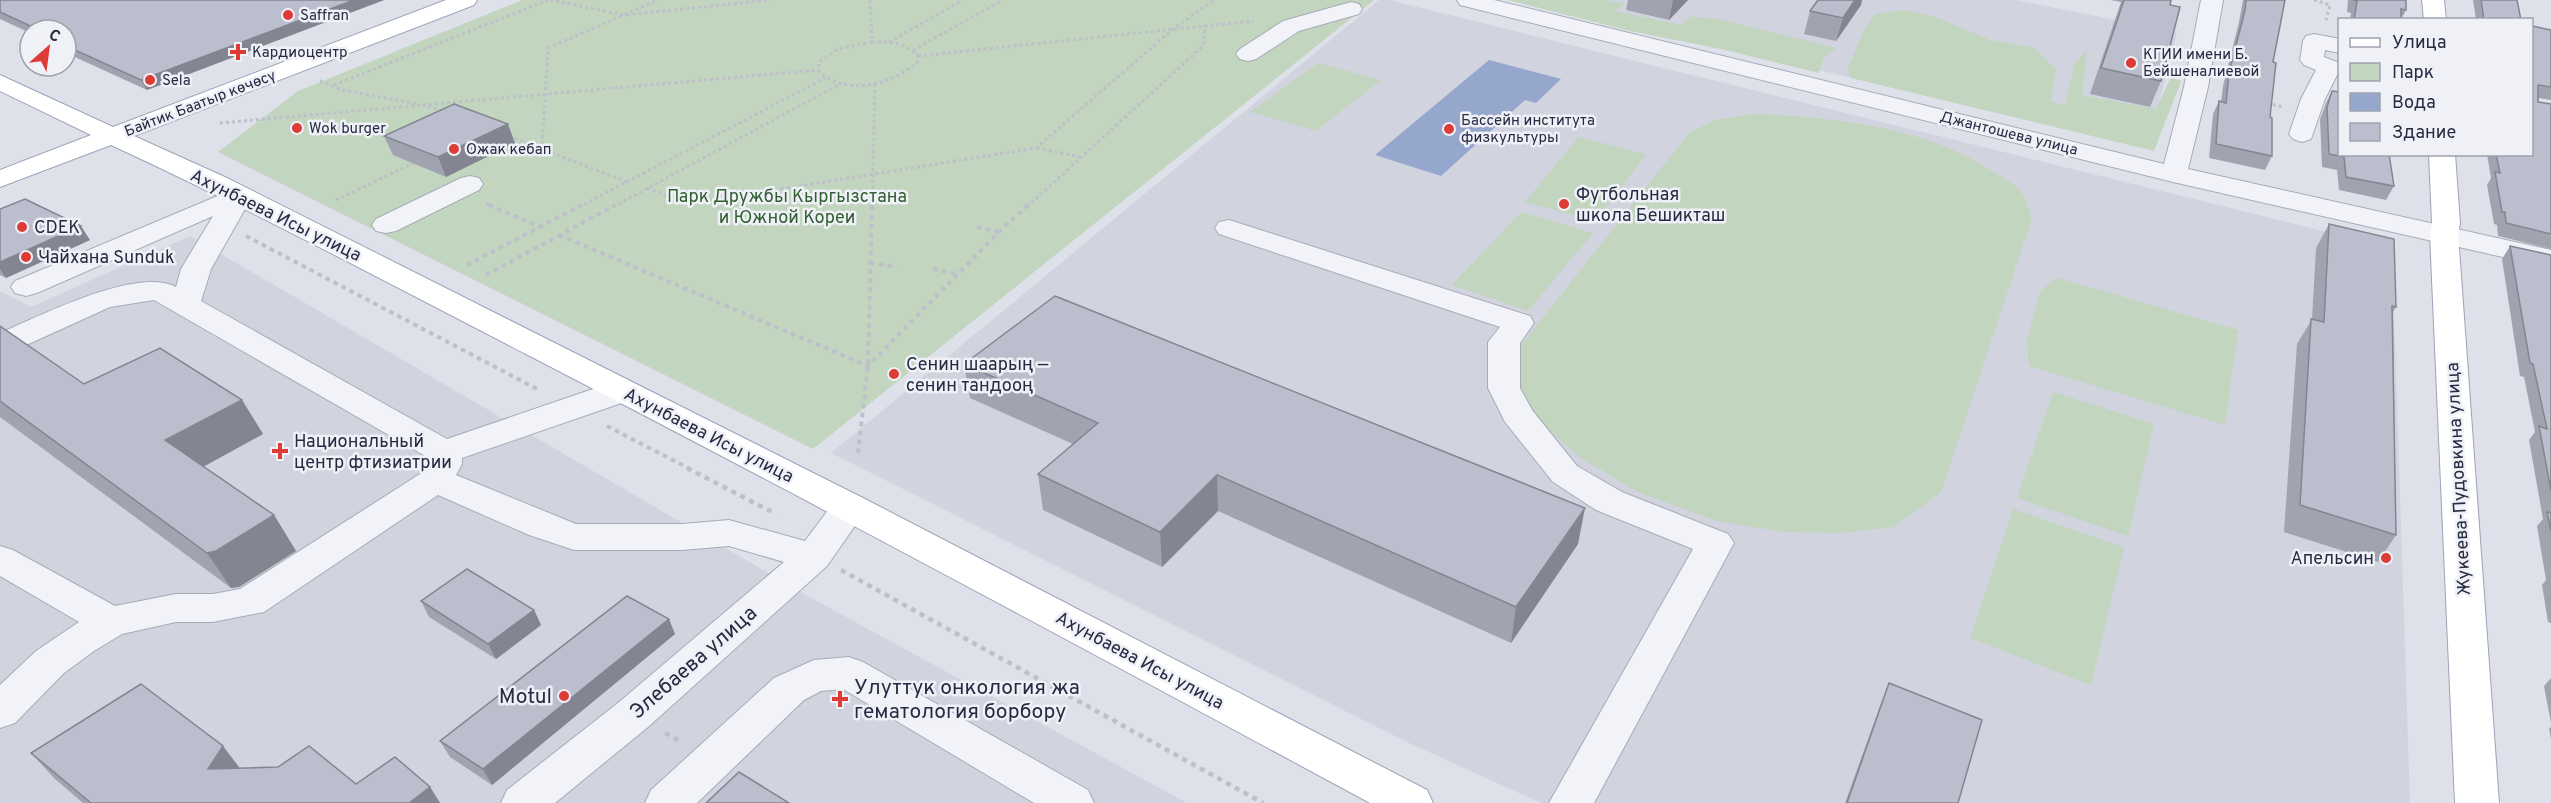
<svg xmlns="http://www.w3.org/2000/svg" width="2551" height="803" font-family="Overpass,sans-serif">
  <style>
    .built { fill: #d1d3df }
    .green { fill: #c1d5bf }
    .water { fill: #96a7ce }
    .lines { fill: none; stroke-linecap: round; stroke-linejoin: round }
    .minor-casing { stroke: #a8aab8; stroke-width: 2 }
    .major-casing { stroke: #9da3b7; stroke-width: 2 }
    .path-far2 { stroke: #bdbfc9; stroke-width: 3; stroke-dasharray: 3 3; stroke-linecap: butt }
    .path-far1 { stroke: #bdbfc9; stroke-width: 4; stroke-dasharray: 4.5 4.5; stroke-linecap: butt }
    .path { stroke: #bdbfc9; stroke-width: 4.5; stroke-dasharray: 5 5; stroke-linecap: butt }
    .minor { fill: #f2f3f8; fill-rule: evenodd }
    .major { fill: #fff; fill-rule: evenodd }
    .wall { fill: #a1a4b0 }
    .shaded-wall { fill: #838690 }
    .building { fill: #bbbfcd; stroke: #838690; stroke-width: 1.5 }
    .poi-dot { fill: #dc3b36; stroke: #eff1f7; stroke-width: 2 }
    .labels { text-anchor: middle; stroke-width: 5; stroke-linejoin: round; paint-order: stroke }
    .far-poi-label { font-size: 15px; fill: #262b43; stroke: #eff1f7; text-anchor: start }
    .far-street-label { font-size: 15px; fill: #262b43; stroke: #eff1f7 }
    .poi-label { font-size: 18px; fill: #262b43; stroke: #eff1f7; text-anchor: start }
    .park-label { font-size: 18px; fill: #326032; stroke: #eff1f7 }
    .street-label { font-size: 18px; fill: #262b43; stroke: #eff1f7 }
    .near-street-label { font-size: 21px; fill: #262b43; stroke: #eff1f7 }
    .near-poi-label { font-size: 21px; fill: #262b43; stroke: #eff1f7; text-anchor: start }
  </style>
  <rect width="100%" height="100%" fill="#dfe1ea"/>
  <g class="built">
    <polygon points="1379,0 1389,0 2392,248 2410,803 1541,803 1409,743 831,453"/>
    <polygon points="1522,0 2015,0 2177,32 2148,148"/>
    <polygon points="190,236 806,595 1187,803 0,803 0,291 31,307"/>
  </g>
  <g class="green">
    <polygon points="522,0 1374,0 813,449 218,152 298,91"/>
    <polygon points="1508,0 1606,0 1624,4 1615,11 1682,25 1691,16 1722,20 1836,48 1824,57 1819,73 1721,49 1630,31"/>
    <polygon points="1903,10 1933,16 1990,40 2033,47 2056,69 2051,101 2065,106 2075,62 2087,51 2082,95 2156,109 2171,77 2181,81 2154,151 1851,78 1847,71 1863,32 1875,14"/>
    <polygon points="1318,63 1381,80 1316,131 1250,112"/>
    <path d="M1756,114C1837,117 1932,128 2000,176C2007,181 2018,186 2022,193C2027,200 2029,210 2032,218L1941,492L1894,527L1840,533L1784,532L1717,521L1640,493L1581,458L1544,426L1513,385L1519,348L1689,133L1714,120Z"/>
    <polygon points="1579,137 1646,154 1596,221 1525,202"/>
    <polygon points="1521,212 1593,233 1528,311 1452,285"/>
    <polygon points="2058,278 2238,330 2225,425 2029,366 2027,341 2040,291"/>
    <polygon points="2053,392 2154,424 2128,536 2017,498"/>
    <polygon points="2013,509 2124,547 2091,685 1970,638"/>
  </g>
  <polygon class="water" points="1489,60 1561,79 1536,103 1525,100 1441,176 1375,155"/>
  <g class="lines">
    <g class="minor-casing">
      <g id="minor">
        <polygon points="1457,0 1494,0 2164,164 2184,87 2201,0 2223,0 2208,87 2188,169 2551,250 2551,268 2173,182 1460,5"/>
        <polygon points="1351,2 1359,4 1362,9 1359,14 1299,31 1256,59 1248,61 1240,59 1236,54 1240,49 1283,21"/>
        <polygon points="2314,34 2340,39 2340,53 2325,50 2324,57 2337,62 2340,69 2325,99 2311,139 2302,142 2293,139 2289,134 2301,99 2316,70 2304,65 2300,60 2303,41 2306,36"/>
        <polygon points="470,176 479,178 483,184 479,190 396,231 386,233 376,231 372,225 376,219 461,178"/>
        <path d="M239,187L249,189L253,195L211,269L201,301L447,439L590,390L624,381L636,384L640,391L636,398L462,458V464L456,475L576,524H682L729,520L805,541L837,498L850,495L863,498L868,507L827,566L648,727L555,803H501L507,790L618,703L784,562L729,546L682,550H574L529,535L438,495L264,612L213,622H176L122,634L94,651L64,673L15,723L0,728V685L36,651L79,622L0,576V546L13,550L115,606L176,594H213L240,589L423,472L428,464L427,457L154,300L110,307L11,352L0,354V333C38,317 137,266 176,287L181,269L213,216L37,293L26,296L15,293L11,287L15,281Z"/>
        <polygon points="1229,220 1530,316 1534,323 1520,343 1520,388 1532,410 1577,466 1622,492 1728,534 1734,543 1594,803 1549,803 1693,549 1596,510 1553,482 1505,422 1488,388 1488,342 1500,327 1219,234 1215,228 1219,222"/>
        <polygon points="849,657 863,662 1088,790 1094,803 1034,803 843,689 821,691 804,700 697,803 645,803 651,790 774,678 814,660"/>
      </g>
    </g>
    <g class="major-casing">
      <g id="major">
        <path d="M446,0H477L474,5L134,136L227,178L863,498L1427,790L1433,803H1370C1090,652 809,500 526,354C388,283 252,210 111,145L0,187V170L91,135L0,91V75L113,127Z"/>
        <polygon points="2422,0 2444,0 2446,20 2424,20"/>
        <polygon points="2429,154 2455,154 2460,223 2458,234 2499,803 2455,803 2430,234 2432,223"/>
      </g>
    </g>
    <g class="path-far2">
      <polyline points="550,0 624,15 770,0"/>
      <polyline points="870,0 872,42"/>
      <polyline points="2314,0 2330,5 2326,20"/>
      <path d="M872,42C890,42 905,42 918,56L917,63C890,85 845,97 818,70L819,62L838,49Z"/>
      <polyline points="889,42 963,0"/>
      <polyline points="913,50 1003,0"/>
      <polyline points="918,56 1253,21"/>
      <polyline points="320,81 343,90 418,104"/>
      <polyline points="334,85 548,0"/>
      <polyline points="2267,103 2283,107"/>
      <polyline points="428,106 443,112"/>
      <polyline points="220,123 818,70"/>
      <polyline points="509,136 542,149"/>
      <polyline points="1037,148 1080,157"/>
      <polyline points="627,182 542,149 548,48 658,0"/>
      <polyline points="647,188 688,204 1036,148 1172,30 1214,0"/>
      <polyline points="336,200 414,163"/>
      <polyline points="486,204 492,207"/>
      <polyline points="579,207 825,78"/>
      <polyline points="613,207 840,84"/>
      <polyline points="872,207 875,84"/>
      <polyline points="1027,207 1203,46 1205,26"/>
    </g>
    <g class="path-far1">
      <polyline points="489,205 540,227"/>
      <polyline points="977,227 999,232"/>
      <polyline points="559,235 868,366 999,232 1028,205"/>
      <polyline points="246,236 539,390"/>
      <polyline points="870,263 897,267"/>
      <polyline points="467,265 582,205"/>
      <polyline points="933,269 957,274"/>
      <polyline points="486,275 615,205"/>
      <polyline points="607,426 690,469"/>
      <polyline points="858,453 868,366 872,205"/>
    </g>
    <g class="path">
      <polyline points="687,468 776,514"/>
      <polyline points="841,570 1263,803"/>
      <polyline points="665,733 682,742"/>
    </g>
    <use href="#minor" class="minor"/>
    <use href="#major" class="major"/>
  </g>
  <g class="wall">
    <polygon points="0,0 384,0 147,90 66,53 66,30 30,30 30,33 0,19"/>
    <polygon points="1626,0 1688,0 1669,20 1626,10 1628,0"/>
    <polygon points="1818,0 1862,0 1861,5 1836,41 1804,34 1810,11"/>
    <polygon points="2110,0 2171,0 2170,5 2161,81 2150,107 2090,94 2121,2"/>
    <polygon points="2243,0 2285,0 2273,62 2270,117 2272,156 2265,170 2209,158 2213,114 2219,101 2221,102 2223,86 2239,22"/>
    <polygon points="2348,0 2406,0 2406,10 2401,20 2350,20 2351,13 2347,12"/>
    <polygon points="2473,0 2517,0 2521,20 2476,20"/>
    <polygon points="2532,26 2551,30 2551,100 2538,98 2538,102 2551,104 2551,249 2498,236 2497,225 2494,224 2487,185 2491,178 2487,154 2532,154"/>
    <polygon points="2332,91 2394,186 2386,200 2339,190 2337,170 2322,167 2320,119 2326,103"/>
    <polygon points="384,136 515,143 446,177 393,155"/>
    <polygon points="0,209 90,240 6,278 0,275"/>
    <polygon points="2329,224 2396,307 2393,312 2396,535 2378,562 2284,532 2297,344 2312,319 2316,248"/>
    <polygon points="2510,246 2551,255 2551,623 2548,622 2542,585 2546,580 2537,526 2543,519 2529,440 2535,432 2524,377 2520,376 2502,259"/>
    <polygon points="0,326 84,384 242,400 263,434 203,467 274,515 296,551 239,587 231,588 0,417"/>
    <polygon points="964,364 1578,544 1511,643 1218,511 1162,567 1043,510 1038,474 1073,444 970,398"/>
    <polygon points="421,601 534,610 541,625 496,659 429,617"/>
    <polygon points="675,634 492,785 450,757 440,741"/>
    <polygon points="2551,678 2551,723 2544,686"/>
    <polygon points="1889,683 1958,803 1845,803 1880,706"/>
    <polygon points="2551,727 2551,739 2549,729"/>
    <polygon points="31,753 240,768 356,784 430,787 440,803 83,803 54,778"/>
  </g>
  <g class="shaded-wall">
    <polygon points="354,0 384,0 147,90 141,80"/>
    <polygon points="1673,0 1688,0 1669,20"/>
    <polygon points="1855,0 1862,0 1861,5 1836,41 1843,18"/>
    <polygon points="508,124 515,143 446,177 438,157"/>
    <polygon points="81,226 90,240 6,278 0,269 0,262"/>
    <polygon points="242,400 263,434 188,475 165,440"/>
    <polygon points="1217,475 1218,511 1162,567 1160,532"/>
    <polygon points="1585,508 1578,544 1511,643 1516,607"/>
    <polygon points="274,515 296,551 239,587 231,588 207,553"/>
    <polygon points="534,610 541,625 496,659 488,644"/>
    <polygon points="669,619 675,634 492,785 483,769"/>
    <polygon points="223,746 242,771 208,769"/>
    <polygon points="430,787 440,803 409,803"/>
  </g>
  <g class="building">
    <polygon points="0,0 354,0 141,80 66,46 66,30 39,30 0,12"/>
    <polygon points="1818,0 1855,0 1843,18 1810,11"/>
    <polygon points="2124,0 2171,0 2170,5 2180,7 2161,81 2101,68"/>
    <polygon points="2246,0 2285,0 2273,62 2276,63 2270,117 2272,118 2272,156 2216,144 2219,101 2226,103 2229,73 2245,10"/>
    <polygon points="2353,0 2406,0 2406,10 2401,9 2401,20 2354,20 2357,1"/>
    <polygon points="2481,0 2517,0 2521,20 2484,20"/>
    <polygon points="2532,26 2551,30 2551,87 2538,85 2538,102 2551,104 2551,234 2506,223 2505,212 2502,212 2495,172 2500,173 2496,154 2532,154"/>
    <polygon points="2332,91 2340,92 2340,154 2389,154 2394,186 2346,177 2344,157 2329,154 2327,107"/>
    <polygon points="454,104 508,124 438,157 384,136"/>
    <polygon points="25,199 81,226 0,262 0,209"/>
    <polygon points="2329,224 2394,239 2396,307 2392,306 2396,535 2300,505 2311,319 2324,322"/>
    <polygon points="2510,246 2551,255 2551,491 2539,426 2547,429 2533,364 2530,363"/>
    <polygon points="1055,296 1585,508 1516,607 1217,475 1160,532 1038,474 1098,423 964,364"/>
    <polygon points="0,326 84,384 160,348 242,400 165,440 274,515 216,551 207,553 0,401"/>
    <polygon points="2547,512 2551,513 2551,531"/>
    <polygon points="467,569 534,610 488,644 421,601"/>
    <polygon points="627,596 669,619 483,769 440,741"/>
    <polygon points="1889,683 1982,720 1958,803 1847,803"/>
    <polygon points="141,684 223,746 208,769 278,767 309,746 356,784 395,757 430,787 409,803 91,803 31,753"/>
    <polygon points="739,772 789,803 706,803"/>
  </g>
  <g class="poi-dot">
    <circle cx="288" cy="15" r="6"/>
    <path d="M235 43h6v6h6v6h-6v6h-6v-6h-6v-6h6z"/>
    <circle cx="2131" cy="63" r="6"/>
    <circle cx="150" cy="80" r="6"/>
    <circle cx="297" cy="128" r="6"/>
    <circle cx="1449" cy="129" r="6"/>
    <circle cx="454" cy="149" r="6"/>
    <circle cx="1564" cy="204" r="6"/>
    <circle cx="22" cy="227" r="6"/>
    <circle cx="26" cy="257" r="6"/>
    <circle cx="894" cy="374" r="6"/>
    <path d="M277 442h6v6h6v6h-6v6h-6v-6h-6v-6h6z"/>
    <circle cx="2386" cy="558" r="6"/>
    <circle cx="564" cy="696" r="6"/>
    <path d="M837 690h6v6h6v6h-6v6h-6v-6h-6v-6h6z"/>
  </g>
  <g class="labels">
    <g class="far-poi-label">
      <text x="300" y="20">Saffran</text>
      <text x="252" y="57">Кардиоцентр</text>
      <text x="2143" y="59">КГИИ имени Б.<tspan x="2143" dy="17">Бейшеналиевой</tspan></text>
      <text x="162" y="85">Sela</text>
      <text x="1461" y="125">Бассейн института<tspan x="1461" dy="17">физкультуры</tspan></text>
      <text x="309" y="133">Wok burger</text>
      <text x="466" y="154">Ожак кебап</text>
    </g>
    <g class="far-street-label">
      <text transform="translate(200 103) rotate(-21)" y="5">Байтик Баатыр көчөсү</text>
      <text transform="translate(2009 133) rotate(14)" y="5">Джантошева улица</text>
    </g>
    <g class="poi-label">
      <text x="1576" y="200">Футбольная<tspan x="1576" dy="21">школа Бешикташ</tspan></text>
      <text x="34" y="233">CDEK</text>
      <text x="38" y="263">Чайхана Sunduk</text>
      <text x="906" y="370">Сенин шаарың —<tspan x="906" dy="21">сенин тандооң</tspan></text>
      <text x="294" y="447">Национальный<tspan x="294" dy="21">центр фтизиатрии</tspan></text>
      <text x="2374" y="564" text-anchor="end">Апельсин</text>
    </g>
    <g class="park-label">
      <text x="787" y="202">Парк Дружбы Кыргызстана<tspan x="787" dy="21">и Южной Кореи</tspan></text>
    </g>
    <g class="street-label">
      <text transform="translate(276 215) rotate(26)" y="6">Ахунбаева Исы улица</text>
      <text transform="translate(709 435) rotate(27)" y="6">Ахунбаева Исы улица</text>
      <text transform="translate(2458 479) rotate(-93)" y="6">Жукеева-Пудовкина улица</text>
      <text transform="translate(1140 660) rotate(28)" y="6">Ахунбаева Исы улица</text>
    </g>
    <g class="near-street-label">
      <text transform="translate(693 662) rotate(-41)" y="7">Элебаева улица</text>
    </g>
    <g class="near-poi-label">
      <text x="854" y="694">Улуттук онкология жа<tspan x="854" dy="24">гематология борбору</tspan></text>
      <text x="552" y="703" text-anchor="end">Motul</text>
    </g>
  </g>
  <rect x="2338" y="18" width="195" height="138" fill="#eff1f7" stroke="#9fa2af" stroke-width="1.5"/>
  <rect x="2350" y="38" width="30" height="9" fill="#ffffff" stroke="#9fa2af" stroke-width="1.5"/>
  <text x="2392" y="48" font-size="18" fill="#262b43">Улица</text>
  <rect x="2350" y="63" width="30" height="18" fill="#c1d5bf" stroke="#9fa2af" stroke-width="1.5"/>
  <text x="2392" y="78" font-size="18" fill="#262b43">Парк</text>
  <rect x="2350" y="93" width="30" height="18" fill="#96a7ce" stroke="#9fa2af" stroke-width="1.5"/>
  <text x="2392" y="108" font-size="18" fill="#262b43">Вода</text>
  <rect x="2350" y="123" width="30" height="18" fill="#bbbfcd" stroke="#9fa2af" stroke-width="1.5"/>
  <text x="2392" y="138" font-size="18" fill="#262b43">Здание</text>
  <g transform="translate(48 48) rotate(28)"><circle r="28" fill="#eff1f7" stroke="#9fa2af" stroke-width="1.5"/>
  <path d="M0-4.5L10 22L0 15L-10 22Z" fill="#dc3b36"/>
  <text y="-9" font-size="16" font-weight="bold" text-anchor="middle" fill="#262b43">С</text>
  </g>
</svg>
